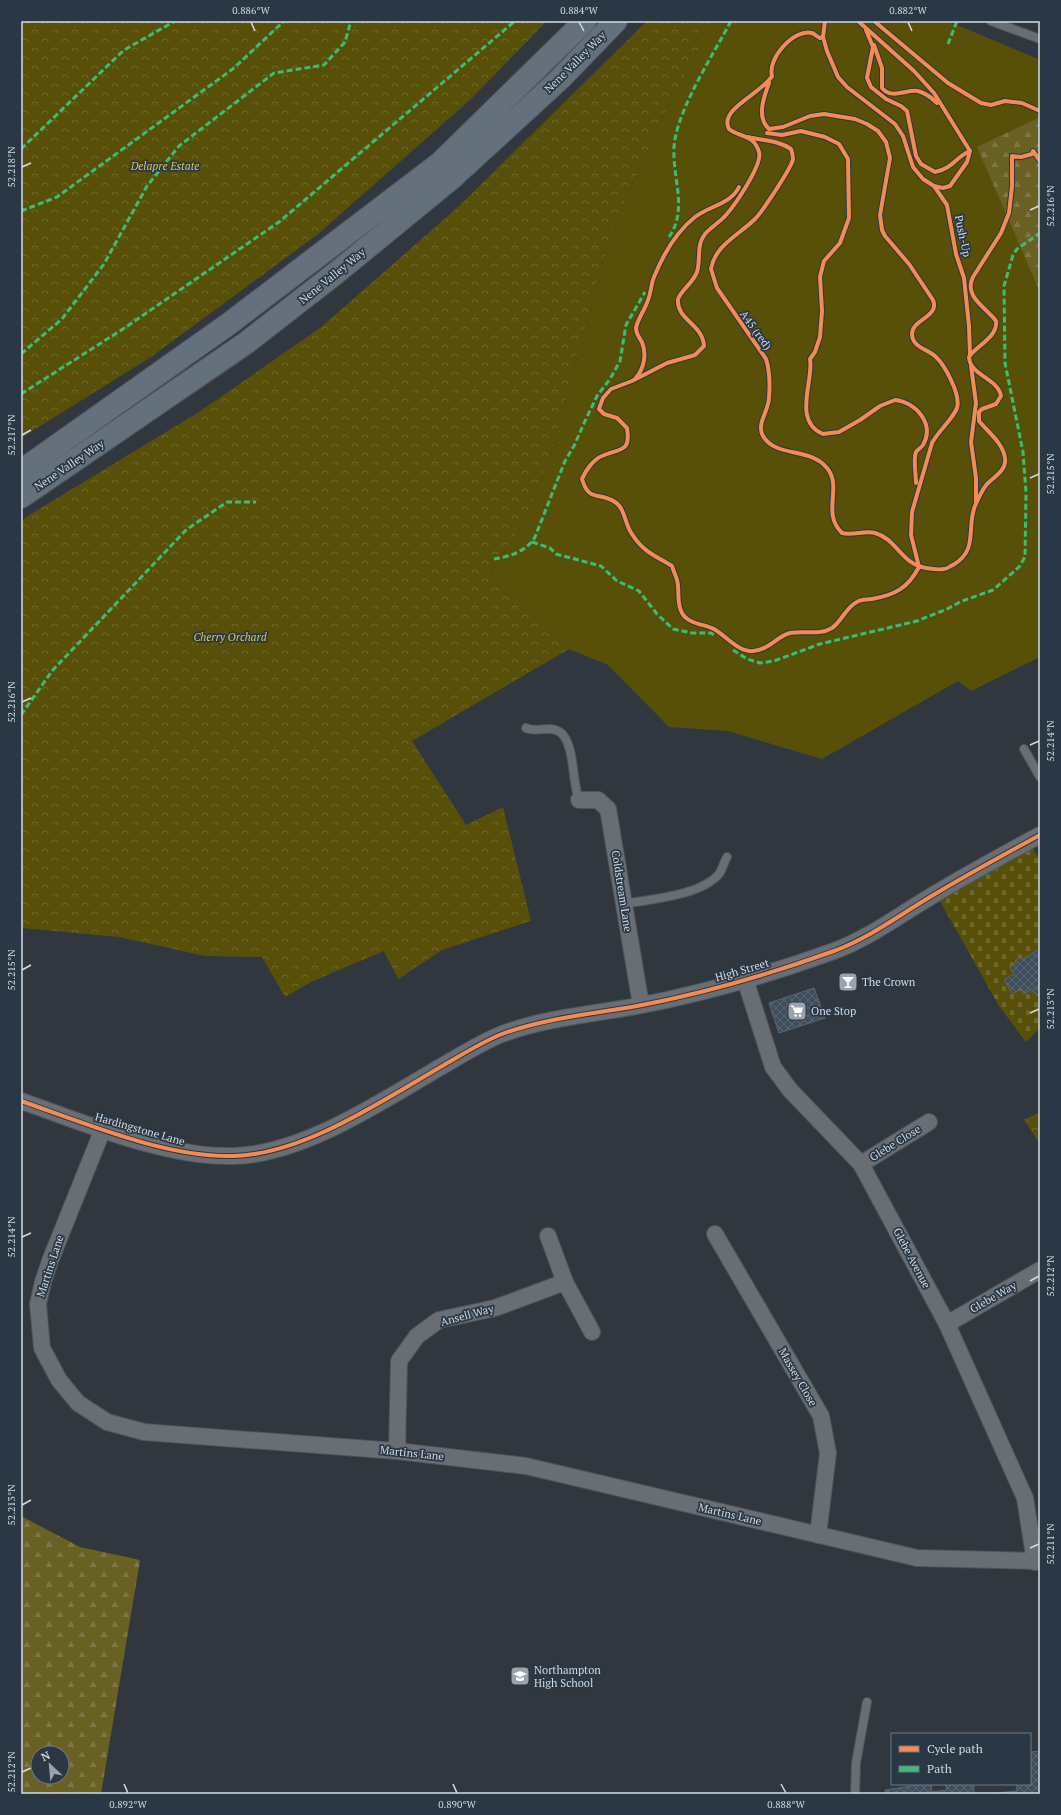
<svg xmlns="http://www.w3.org/2000/svg" width="1061" height="1815" font-family="'PT Serif',serif">
  <style>
    .grass { fill: #585009 }
    .forest { fill: url(#forest-firs); fill-rule: evenodd }
    .cemetery { fill: url(#cemetery-stones) }
    .park { fill: url(#park-crowns) }
    .building { fill: url(#building-cross-hatch); stroke: #5f656c }
    .lines { fill: none; stroke-linecap: round; stroke-linejoin: round }
    .service-casing { stroke: #4e545b; stroke-width: 10 }
    .minor-casing { stroke: #4e545b; stroke-width: 18 }
    .trunk-casing { stroke: #4e545b; stroke-width: 24 }
    .service { stroke: #696e74; stroke-width: 8 }
    .minor { stroke: #696e74; stroke-width: 16 }
    .trunk { stroke: #64707c; stroke-width: 22 }
    .quiet { stroke: #3abd76; stroke-width: 3; stroke-dasharray: 6 3; stroke-linecap: butt }
    .cycleway-casing { stroke: #2a3745; stroke-width: 6 }
    .cycleway { stroke: #f68b52; stroke-width: 4 }
    .ticks { fill: none; stroke: #d4dce5; stroke-width: 1.5 }
    .labels { text-anchor: middle; stroke-width: 3.5; stroke-linejoin: round; paint-order: stroke }
    .street-label { font-size: 11px; fill: #d4dce5; stroke: #2a3745 }
    .park-label { font-size: 11px; font-style: italic; fill: #decc4f; stroke: #2a3745 }
    .poi-label { font-size: 11px; fill: #d4dce5; stroke: #2a3745; text-anchor: start }
    .neatline { fill: none; stroke: #d4dce5; stroke-width: 1.5 }
    .ticks-label { font-size: 10px; text-anchor: middle; fill: #d4dce5 }
  </style>
  <defs>
    <pattern id="forest-firs" width="22" height="20" patternUnits="userSpaceOnUse"><rect width="22" height="20" fill="#696124"/><path d="M5 1l3.5 6h-7zM16 11l3.5 6h-7z" fill="#7e7744"/></pattern>
    <pattern id="cemetery-stones" width="16" height="16" patternUnits="userSpaceOnUse"><rect width="16" height="16" fill="#585009"/><path d="M2 7V4a2 2 0 0 1 4 0v3zM10 15v-3a2 2 0 0 1 4 0v3z" fill="#6f692d"/></pattern>
    <pattern id="park-crowns" width="20" height="18" patternUnits="userSpaceOnUse"><rect width="20" height="18" fill="#585009"/><path d="M2 6a3 3 0 1 1 6 0M12 15a3 3 0 1 1 6 0" fill="none" stroke="#6f692d"/></pattern>
    <pattern id="building-cross-hatch" width="8" height="8" patternUnits="userSpaceOnUse"><rect width="8" height="8" fill="#3e4e5c"/><path d="M0 0l8 8M0 8l8-8" fill="none" stroke="#596773"/></pattern>
  </defs>
  <rect width="100%" height="100%" fill="#30373f"/>
  <polygon class="grass" points="713,21 948,21 1040,60 1040,657 971,691 958,681 822,759 728,731 669,727 608,665 569,649 490,572 524,523 552,449 610,236 660,122"/>
  <g class="forest">
    <polygon points="1040,117 1040,292 977,147"/>
    <path d="M21,1516L80,1547L140,1560L101,1794H21ZM38,1753H62V1777H38Z"/>
  </g>
  <polygon class="cemetery" points="1032,847 1040,860 1040,1028 1026,1042 999,1006 940,901"/>
  <g class="park">
    <polygon points="21,21 547,21 470,100 318,234 151,357 21,438"/>
    <polygon points="647,21 713,21 660,122 610,236 552,449 524,523 490,572 569,649 412,741 466,825 503,807 531,921 442,950 398,979 384,951 313,981 285,997 262,957 205,956 119,937 21,928 21,522 26,517 199,412 320,328 456,209"/>
    <polygon points="1040,1112 1040,1144 1024,1120"/>
  </g>
  <g class="building">
    <polygon points="1039,949 1040,983 1038,984 1040,994 1037,996 1032,989 1024,994 1021,988 1013,994 1004,980 1014,974 1010,967 1017,963 1015,961 1021,957 1022,960"/>
    <polygon points="814,988 825,1018 779,1033 769,1003"/>
    <polygon points="1040,1751 1040,1794 986,1794 1017,1791 1016,1784 1030,1784 1030,1752"/>
    <polygon points="925,1784 931,1784 932,1792 947,1790 945,1784 974,1784 974,1794 886,1794 885,1790"/>
  </g>
  <g class="lines">
    <g class="service-casing">
      <g id="service">
        <polyline points="991,21 1040,39"/>
        <path d="M526,728C537,733 549,725 560,732C575,743 572,783 579,800"/>
        <polyline points="1024,749 1040,777"/>
        <path d="M624,904C650,899 700,896 719,874C722,870 724,862 727,857"/>
        <polyline points="855,1794 856,1763 867,1702"/>
      </g>
    </g>
    <g class="minor-casing">
      <g id="minor">
        <polyline points="579,800 598,800 608,809 641,1005"/>
        <polyline points="745,979 773,1067 790,1090 861,1164 947,1324 1025,1498 1035,1562"/>
        <path d="M21,1101C85,1123 166,1158 234,1156C305,1154 383,1100 444,1065C463,1054 482,1042 502,1034C545,1018 593,1014 637,1006C701,994 773,973 834,951C869,938 898,916 930,897C966,875 1003,855 1040,835"/>
        <polyline points="103,1129 50,1261 43,1282 38,1304 42,1348 59,1380 78,1403 107,1422 144,1432 397,1451 526,1466 917,1558 1040,1561"/>
        <polyline points="861,1164 929,1122"/>
        <polyline points="715,1234 821,1416 828,1453 818,1535"/>
        <polyline points="548,1236 565,1282 592,1332"/>
        <polyline points="947,1324 1040,1270"/>
        <polyline points="397,1451 399,1361 417,1336 439,1320 495,1308 565,1282"/>
      </g>
    </g>
    <g class="trunk-casing">
      <g id="trunk">
        <polyline points="21,471 230,323 440,163 585,21"/>
        <polyline points="21,497 246,343 336,273 452,178 560,79 616,21"/>
      </g>
    </g>
    <use href="#service" class="service"/>
    <use href="#minor" class="minor"/>
    <use href="#trunk" class="trunk"/>
    <g class="quiet">
      <polyline points="948,44 957,21"/>
      <polyline points="21,149 124,50 175,21"/>
      <polyline points="21,211 57,197 234,68 284,21"/>
      <path d="M669,237C690,207 669,173 675,139C682,102 713,55 731,21"/>
      <polyline points="21,354 62,319 104,264 147,186 179,146 274,73 324,65 345,42 351,21"/>
      <polyline points="21,394 123,329 279,222 515,21"/>
      <polyline points="532,542 550,548 556,554 601,566 617,581 639,591 657,614 673,629 692,633 711,633 714,635"/>
      <path d="M494,559C509,557 527,551 535,537L565,461L574,446L585,421L597,396L610,379L620,361L626,325L645,292"/>
      <polyline points="733,650 747,659 760,663 774,661 820,644 917,621 947,609 962,601 993,590 1019,567 1025,557 1026,492 1023,452 1005,363 1004,286 1013,255 1017,249 1040,233"/>
      <polyline points="21,715 52,671 186,530 227,502 256,502"/>
    </g>
    <g class="cycleway-casing">
      <g id="cycleway">
        <polyline points="825,21 823,37 827,51 838,77 847,87 895,124 903,136 913,167 923,179 934,186 947,205 956,254 964,278 969,326 970,355"/>
        <polyline points="858,21 914,71 934,93 970,151 967,162 950,186 943,188 934,186"/>
        <polyline points="874,21 948,83 981,103 991,105 1005,101 1022,103 1040,111"/>
        <path d="M866,30L873,47L867,78L871,87L886,99L901,106L907,111L916,156L921,164L935,172C954,168 954,158 970,151"/>
        <path d="M823,37L820,38C817,37 815,34 812,33C794,28 767,59 772,76C764,92 718,109 729,129C738,137 754,134 759,152C763,164 735,205 726,215C720,222 711,227 705,234C696,245 701,259 697,272C693,283 682,289 678,299C676,320 703,324 704,346L695,355L667,363L632,381L611,389L603,398L599,409L604,414L617,418L627,428C631,453 620,448 602,456C594,459 585,471 582,479C589,503 599,491 615,502C625,508 625,525 632,534C643,552 656,556 672,566C674,573 678,579 678,586C679,596 677,604 682,613C688,624 704,624 714,629C732,640 743,660 766,647C774,643 781,635 790,633C804,630 819,636 832,628C842,621 846,607 857,602C861,599 867,600 872,599C895,595 908,588 919,567"/>
        <path d="M874,45L882,68V88C892,100 906,89 918,91C925,93 932,98 937,103"/>
        <path d="M769,83C764,97 756,117 769,129L783,127L810,116L824,114L855,119L867,124L878,131L886,142L890,158L880,215L882,230L885,236L909,264L933,300C940,317 912,319 912,334C912,347 927,349 935,356C945,365 961,395 957,408C953,419 938,431 932,443L912,512L911,535L919,567"/>
        <path d="M767,133L782,135L801,131L825,137L839,144L848,159L849,218L840,243L824,261L820,277L822,311L820,337L815,352L810,359C814,381 792,421 823,434L839,432L860,420L880,406L895,400C916,402 935,424 923,445C921,448 918,449 916,452C913,460 916,474 916,483"/>
        <path d="M748,137C763,141 778,140 791,149C792,152 793,156 793,159C792,167 762,212 755,219C739,235 715,245 711,269L717,288L766,359C770,371 770,385 769,398C769,410 756,424 763,436C776,458 810,447 827,468C843,487 821,513 842,533C853,536 864,530 875,533C897,539 901,564 926,568C932,569 939,570 944,569C947,569 950,566 953,565C979,550 966,528 975,506C978,499 982,490 987,484C994,477 1007,470 1005,458C1003,443 988,432 979,421V412L982,409L996,404L1001,396C998,378 970,376 969,357C976,346 998,337 996,321C987,308 963,297 973,277L1001,233L1009,213L1012,186V156L1021,157L1032,154L1033,151L1040,161"/>
        <polyline points="971,366 976,403 971,442 976,478 976,502"/>
        <path d="M635,379C644,369 647,355 642,342C639,337 636,334 636,328C638,318 645,310 648,300C651,293 651,284 654,277C663,255 676,232 695,217C709,206 731,204 739,187"/>
        <path d="M21,1101C85,1123 166,1158 234,1156C305,1154 383,1100 444,1065C463,1054 482,1042 502,1034C545,1018 593,1014 637,1006C701,994 773,973 834,951C869,938 898,916 930,897C966,875 1003,855 1040,835"/>
      </g>
    </g>
    <use href="#cycleway" class="cycleway"/>
  </g>
  <path class="ticks" d="M251,22L255,31M579,22L584,31M908,22L912,31M22,167L31,163M1030,210L1039,206M22,435L31,430M1030,478L1039,474M22,702L31,698M1030,745L1039,741M22,970L31,965M1030,1013L1039,1009M22,1237L31,1233M1030,1281L1039,1276M22,1505L31,1500M1030,1548L1039,1544M22,1772L31,1768M124,1784L128,1793M453,1784L457,1793M781,1784L786,1793"/>
  <defs>
    <g id="bar-square" transform="scale(1)"><rect x="-9" y="-9" width="18" height="18" rx="4" fill="#9ba2ab" stroke="#2a3745"/><path d="M-6-5H6L.8 .8V4.5H3.5V6h-7V4.5H-.8V.8Z" fill="#fff"/></g>
    <g id="supermarket-square" transform="scale(1)"><rect x="-9" y="-9" width="18" height="18" rx="4" fill="#9ba2ab" stroke="#2a3745"/><path d="M-6-5.5h2.5l.6 2H6L4.5 2H-2.5L-4.4-4H-6ZM-1.5 3.2a1.3 1.3 0 1 0 .1 0ZM3 3.2a1.3 1.3 0 1 0 .1 0Z" fill="#fff"/></g>
    <g id="school-square" transform="scale(1)"><rect x="-9" y="-9" width="18" height="18" rx="4" fill="#9ba2ab" stroke="#2a3745"/><path d="M0-5L7-2L0 1L-7-2ZM-4 1L0 2.5L4 1V4Q0 6-4 4Z" fill="#fff"/></g>
  </defs>
  <g fill-rule="evenodd">
    <use href="#bar-square" x="848" y="982"/>
    <use href="#supermarket-square" x="797" y="1011"/>
    <use href="#school-square" x="520" y="1676"/>
  </g>
  <g class="labels">
    <g class="street-label">
      <text transform="translate(575 62) rotate(-45)" y="4">Nene Valley Way</text>
      <text transform="translate(963 236) rotate(78)" y="4">Push-Up</text>
      <text transform="translate(332 276) rotate(-39)" y="4">Nene Valley Way</text>
      <text transform="translate(756 330) rotate(54)" y="4">A45 (red)</text>
      <text transform="translate(69 465) rotate(-34)" y="4">Nene Valley Way</text>
      <text transform="translate(622 891) rotate(81)" y="4">Coldstream Lane</text>
      <text transform="translate(742 970) rotate(-16)" y="4">High Street</text>
      <text transform="translate(140 1129) rotate(16)" y="4">Hardingstone Lane</text>
      <text transform="translate(895 1143) rotate(-32)" y="4">Glebe Close</text>
      <text transform="translate(912 1258) rotate(62)" y="4">Glebe Avenue</text>
      <text transform="translate(50 1266) rotate(-72)" y="4">Martins Lane</text>
      <text transform="translate(993 1297) rotate(-30)" y="4">Glebe Way</text>
      <text transform="translate(467 1315) rotate(-15)" y="4">Ansell Way</text>
      <text transform="translate(798 1377) rotate(60)" y="4">Massey Close</text>
      <text transform="translate(412 1453) rotate(6)" y="4">Martins Lane</text>
      <text transform="translate(730 1514) rotate(13)" y="4">Martins Lane</text>
    </g>
    <g class="park-label">
      <text x="165" y="170">Delapre Estate</text>
      <text x="230" y="641">Cherry Orchard</text>
    </g>
    <g class="poi-label">
      <text x="862" y="986">The Crown</text>
      <text x="811" y="1015">One Stop</text>
      <text x="534" y="1674">Northampton<tspan x="534" dy="13">High School</tspan></text>
    </g>
  </g>
  <rect width="1061" height="1815" fill="none" stroke="#2a3745" stroke-width="44"/>
  <rect x="891" y="1733" width="140" height="52" fill="#2a3745" stroke="#6e7985"/>
  <rect x="899" y="1746" width="20" height="6" fill="#f68b52" stroke="#6e7985"/>
  <text x="927" y="1753" font-size="12" fill="#d4dce5">Cycle path</text>
  <rect x="899" y="1766" width="20" height="6" fill="#3abd76" stroke="#6e7985"/>
  <text x="927" y="1773" font-size="12" fill="#d4dce5">Path</text>
  <g transform="translate(50 1765) rotate(334)"><circle r="19" fill="#2a3745" stroke="#6e7985"/>
  <path d="M0-3L7 15L0 10L-7 15Z" fill="#9ba2ab"/>
  <text y="-6" font-size="11" font-weight="bold" text-anchor="middle" fill="#d4dce5">N</text>
  </g>
  <rect x="22" y="22" width="1017" height="1771" class="neatline"/>
  <g class="ticks-label">
    <text x="251" y="14">0.886°W</text>
    <text x="579" y="14">0.884°W</text>
    <text x="908" y="14">0.882°W</text>
    <text transform="translate(11 167) rotate(-90)" y="4">52.218°N</text>
    <text transform="translate(1050 206) rotate(-90)" y="4">52.216°N</text>
    <text transform="translate(11 435) rotate(-90)" y="4">52.217°N</text>
    <text transform="translate(1050 474) rotate(-90)" y="4">52.215°N</text>
    <text transform="translate(11 702) rotate(-90)" y="4">52.216°N</text>
    <text transform="translate(1050 741) rotate(-90)" y="4">52.214°N</text>
    <text transform="translate(11 970) rotate(-90)" y="4">52.215°N</text>
    <text transform="translate(1050 1009) rotate(-90)" y="4">52.213°N</text>
    <text transform="translate(11 1237) rotate(-90)" y="4">52.214°N</text>
    <text transform="translate(1050 1276) rotate(-90)" y="4">52.212°N</text>
    <text transform="translate(11 1505) rotate(-90)" y="4">52.213°N</text>
    <text transform="translate(1050 1544) rotate(-90)" y="4">52.211°N</text>
    <text transform="translate(11 1772) rotate(-90)" y="4">52.212°N</text>
    <text x="128" y="1808">0.892°W</text>
    <text x="457" y="1808">0.890°W</text>
    <text x="786" y="1808">0.888°W</text>
  </g>
</svg>
